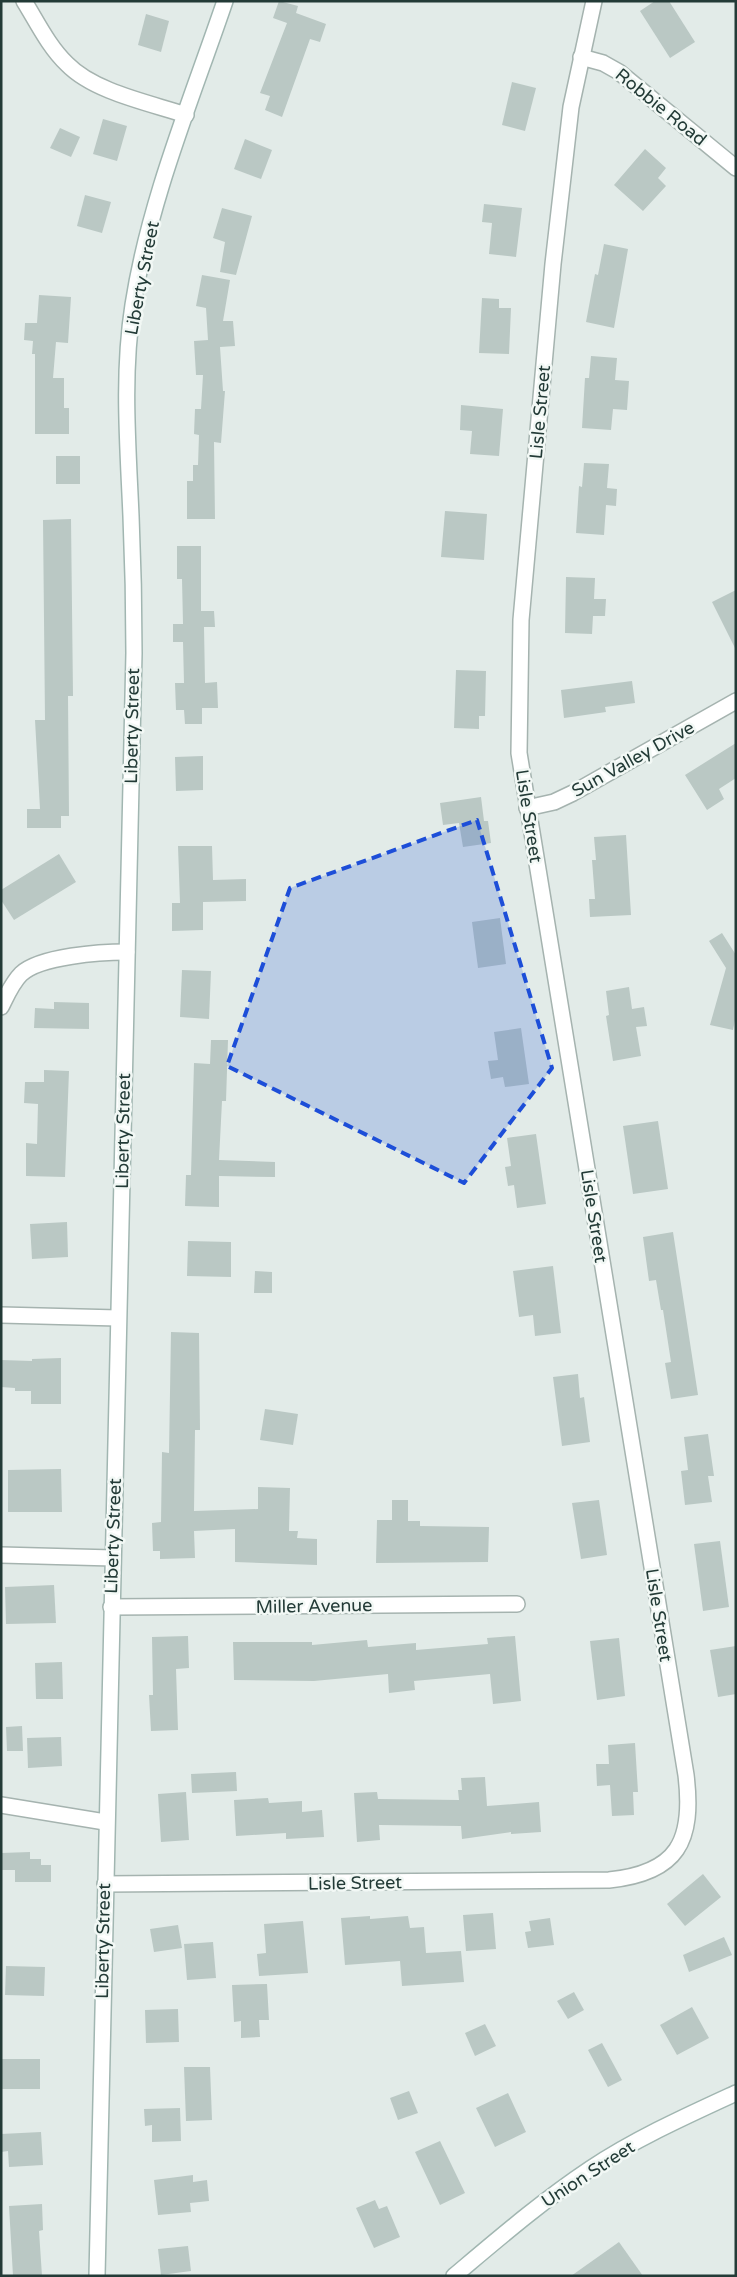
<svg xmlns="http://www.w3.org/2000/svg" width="737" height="2277" font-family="'Varela Round',sans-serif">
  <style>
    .building { fill: #bac8c4 }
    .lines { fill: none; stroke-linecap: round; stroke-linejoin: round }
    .minor-casing { stroke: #a5b3af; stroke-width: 18 }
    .secondary-casing { stroke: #a1b6b1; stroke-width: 18 }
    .minor { stroke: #fff; stroke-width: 15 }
    .secondary { stroke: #fff; stroke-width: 15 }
    .marked { fill: #1d4ed8; fill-opacity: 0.2; stroke: #1d4ed8; stroke-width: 4; stroke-dasharray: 10 6; stroke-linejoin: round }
    .labels { text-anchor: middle; stroke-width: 5; stroke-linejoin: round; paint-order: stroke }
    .street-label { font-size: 18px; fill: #233b37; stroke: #f2f8f5 }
  </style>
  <rect width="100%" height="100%" fill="#e2ebe8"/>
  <g class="building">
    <polygon points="279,1 298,6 296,13 326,24 320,42 310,39 282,117 265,110 270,96 260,93 287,23 273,18"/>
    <polygon points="655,1 669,1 695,42 670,58 640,11"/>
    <polygon points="146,14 169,21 161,52 138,45"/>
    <polygon points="512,82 536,88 525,131 502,125"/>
    <polygon points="103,119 127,126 117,161 93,154"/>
    <polygon points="60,128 80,137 71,157 50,148"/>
    <polygon points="245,139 272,150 261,179 234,169"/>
    <polygon points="645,149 666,168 658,178 666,186 643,211 614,185"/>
    <polygon points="85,195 111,202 102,233 77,226"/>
    <polygon points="484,204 522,208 516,257 489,254 492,223 482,222"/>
    <polygon points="222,208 252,216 236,275 220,272 225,242 213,238"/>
    <polygon points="604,244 628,249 614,328 586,322 595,274 598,275"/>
    <polygon points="202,275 230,280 223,321 233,321 235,346 220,347 223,391 225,391 221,443 214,442 215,519 187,519 187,481 193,481 193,465 198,465 199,435 194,434 195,409 201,409 203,375 196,375 194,341 208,340 206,308 196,306"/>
    <polygon points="39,295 71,297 68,343 56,342 53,378 64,378 64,408 69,408 69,434 35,434 35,354 32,354 33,341 24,340 25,323 37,323"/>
    <polygon points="482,298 499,299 499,308 511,308 509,354 479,353"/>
    <polygon points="591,356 617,358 615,380 629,381 627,410 613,409 611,430 582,428 585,378 589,378"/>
    <polygon points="461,405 503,409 499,456 470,454 472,431 460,430"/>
    <rect x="56" y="456" width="24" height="28"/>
    <polygon points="584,463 609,464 607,488 617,489 616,506 606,505 604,535 576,533 579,486 582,487"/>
    <polygon points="445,511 487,514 484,560 441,557"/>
    <polygon points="71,519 73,696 68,696 69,816 61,816 61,828 27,828 27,809 40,809 35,720 45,720 43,520"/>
    <polygon points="177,546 201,546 201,611 214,611 215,627 204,627 205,683 217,682 218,708 202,708 202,724 185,724 184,710 176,710 175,683 184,683 183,642 173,642 173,624 183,624 182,579 177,579"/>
    <polygon points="566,577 595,578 594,599 606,599 605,616 593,616 592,634 565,633"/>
    <polygon points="736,590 736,650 712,602"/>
    <polygon points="456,670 486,671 485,716 479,716 479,729 454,728"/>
    <polygon points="632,681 635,703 605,707 606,712 564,718 561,690"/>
    <polygon points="736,743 736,778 719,789 724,799 707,810 685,775"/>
    <polygon points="203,756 203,790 176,791 175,757"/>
    <polygon points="481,797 484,821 488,821 491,843 463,847 459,823 443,825 440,803"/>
    <polygon points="626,835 631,915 590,917 589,899 595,899 592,860 596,860 594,837"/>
    <polygon points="178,846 212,846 213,880 246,879 246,901 203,902 203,930 172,931 172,903 180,903"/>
    <polygon points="59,854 76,882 14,920 1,900 1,890"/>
    <polygon points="500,918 506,964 478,968 472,922"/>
    <polygon points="722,933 736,955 736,1015 733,1030 710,1025 726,968 709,941"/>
    <polygon points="182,970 211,971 209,1019 180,1017"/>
    <polygon points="629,987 632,1009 644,1007 647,1026 636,1027 641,1056 613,1061 606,1016 609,1015 606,991"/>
    <polygon points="54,1002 89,1003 89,1029 34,1028 35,1008 54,1009"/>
    <polygon points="521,1028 529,1084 505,1087 503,1077 491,1079 488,1061 498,1060 494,1032"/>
    <polygon points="211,1040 228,1040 226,1101 222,1101 219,1160 275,1162 275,1177 219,1176 219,1207 185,1206 186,1175 191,1175 194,1063 210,1064"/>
    <polygon points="44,1070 69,1071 65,1177 26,1176 26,1143 37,1144 38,1104 24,1103 25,1082 44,1082"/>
    <polygon points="658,1121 668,1189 633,1194 623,1126"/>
    <polygon points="536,1134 546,1204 517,1208 514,1185 508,1186 505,1167 511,1166 507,1138"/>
    <polygon points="67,1222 68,1257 32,1259 30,1224"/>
    <polygon points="673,1232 698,1395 671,1399 665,1363 671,1362 663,1310 661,1310 656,1280 649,1281 643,1237"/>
    <polygon points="188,1241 231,1242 231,1277 187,1276"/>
    <polygon points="553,1266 561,1333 535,1336 533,1315 519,1317 513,1271"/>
    <polygon points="255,1271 272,1272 272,1293 254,1293"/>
    <polygon points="171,1332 199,1333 200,1430 195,1430 194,1511 258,1509 258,1487 290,1488 289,1531 298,1531 297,1538 317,1539 317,1565 235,1562 235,1529 194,1531 195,1558 160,1559 160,1551 153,1551 152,1523 161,1522 162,1452 169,1453"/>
    <polygon points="61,1358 61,1404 31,1404 31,1391 15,1391 15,1388 1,1387 1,1360 32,1361 32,1359"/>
    <polygon points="578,1374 580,1398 584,1397 590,1442 562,1446 553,1377"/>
    <polygon points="265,1409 298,1414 293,1445 260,1440"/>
    <polygon points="708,1434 714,1476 708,1476 712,1502 685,1505 681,1471 688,1470 684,1437"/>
    <polygon points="61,1469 62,1512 8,1512 8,1470"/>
    <polygon points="392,1500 408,1500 408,1521 420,1521 420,1526 489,1527 488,1562 376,1563 377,1520 392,1520"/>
    <polygon points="599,1500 607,1555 581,1559 572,1503"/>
    <polygon points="720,1541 729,1607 703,1611 694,1544"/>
    <polygon points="54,1585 56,1623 6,1624 5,1587"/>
    <polygon points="188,1636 189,1668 176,1669 178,1730 151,1731 149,1695 153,1695 152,1637"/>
    <polygon points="515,1636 521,1701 493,1704 490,1674 414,1681 415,1690 389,1693 388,1674 314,1681 234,1680 233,1642 312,1642 312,1645 367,1640 368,1647 416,1643 416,1650 488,1644 487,1638"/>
    <polygon points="619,1638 625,1696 597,1700 590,1641"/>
    <polygon points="736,1646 736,1694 718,1697 710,1650"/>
    <polygon points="62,1662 63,1699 36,1699 35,1663"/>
    <polygon points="22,1726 23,1751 7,1751 6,1727"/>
    <polygon points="61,1737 62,1766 28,1768 27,1738"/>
    <polygon points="635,1743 638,1792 633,1792 634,1815 612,1816 610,1785 597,1786 596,1764 609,1764 608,1745"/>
    <polygon points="236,1772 237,1791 192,1793 191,1774"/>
    <polygon points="485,1777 487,1806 539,1802 541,1832 511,1834 511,1832 462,1839 461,1826 379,1825 380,1840 357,1842 354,1793 377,1792 378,1799 459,1800 458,1790 462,1790 461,1778"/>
    <polygon points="186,1792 189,1840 161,1842 158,1794"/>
    <polygon points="268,1798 269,1803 302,1801 302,1812 322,1810 324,1837 286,1839 286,1833 236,1836 234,1800"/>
    <polygon points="30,1852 30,1859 41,1859 41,1865 51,1865 51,1882 15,1882 15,1870 1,1870 1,1853"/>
    <polygon points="703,1874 721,1897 685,1926 667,1904"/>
    <polygon points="493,1913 496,1949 466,1951 463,1915"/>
    <polygon points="370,1916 370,1919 408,1916 410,1928 424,1927 426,1953 461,1951 464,1982 402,1986 400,1961 345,1965 341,1918"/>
    <polygon points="550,1918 554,1945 528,1948 525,1932 531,1931 529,1921"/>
    <polygon points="303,1921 308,1973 259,1976 257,1954 266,1953 264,1924"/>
    <polygon points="178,1925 182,1948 154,1952 150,1929"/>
    <polygon points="724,1937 732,1955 689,1972 683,1955"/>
    <polygon points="213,1942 216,1978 187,1980 184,1944"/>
    <polygon points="6,1966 45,1967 44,1996 5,1995"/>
    <polygon points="267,1984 269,2020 259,2020 260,2037 241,2038 241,2021 234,2022 232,1985"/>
    <polygon points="574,1992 584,2010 568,2019 557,2001"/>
    <polygon points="692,2007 709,2038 677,2055 660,2025"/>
    <polygon points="178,2009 179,2042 146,2043 145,2010"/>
    <polygon points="485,2024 496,2046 475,2056 465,2033"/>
    <polygon points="602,2043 622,2080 608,2087 588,2050"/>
    <rect x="1" y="2059" width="39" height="30"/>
    <polygon points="184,2067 210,2067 212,2120 186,2121"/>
    <polygon points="409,2091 418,2113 398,2120 390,2098"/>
    <polygon points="508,2093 526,2132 495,2147 476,2108"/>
    <polygon points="180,2108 181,2141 152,2142 152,2125 145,2126 144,2109"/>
    <polygon points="41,2132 43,2165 9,2167 8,2151 1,2152 1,2134"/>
    <polygon points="440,2141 465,2193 440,2205 415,2152"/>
    <polygon points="193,2175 193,2182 207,2180 209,2201 190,2203 191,2212 158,2215 154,2180"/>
    <polygon points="375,2200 379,2209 387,2206 400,2237 374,2248 356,2208"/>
    <polygon points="42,2204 43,2230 39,2231 42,2276 13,2276 9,2206"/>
    <polygon points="619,2242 643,2276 571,2276"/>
    <polygon points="188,2246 191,2271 161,2275 158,2249"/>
  </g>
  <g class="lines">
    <g class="minor-casing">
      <g id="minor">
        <path d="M24,1C37,22 49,47 67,64C94,92 150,103 186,115"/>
        <polyline points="581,57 603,63 619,72 736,168"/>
        <polyline points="527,808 554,802 573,793 736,701"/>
        <path d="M1,1007C7,995 12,983 21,974C40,956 101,952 127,952"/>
        <polyline points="1,1315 118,1318"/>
        <polyline points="1,1555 113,1558"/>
        <polyline points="111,1607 517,1604"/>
        <polyline points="1,1805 105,1822"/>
        <path d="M105,1884L609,1880C678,1873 694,1841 686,1775L519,753L521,620L553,264L571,107L594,1"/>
      </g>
    </g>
    <g class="secondary-casing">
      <g id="secondary">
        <path d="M97,2276L134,653C134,607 133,562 131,516C128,446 122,375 133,305C149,201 191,101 225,1"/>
        <path d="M454,2276C498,2239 542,2201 590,2169C635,2139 686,2116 736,2093"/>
      </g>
    </g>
    <use href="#minor" class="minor"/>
    <use href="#secondary" class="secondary"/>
  </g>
  <path class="marked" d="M477,820L552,1068L464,1183L227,1066L290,888Z"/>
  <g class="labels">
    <g class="street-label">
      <text transform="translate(661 107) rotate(39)" y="6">Robbie Road</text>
      <text transform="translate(142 278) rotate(-79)" y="6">Liberty Street</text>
      <text transform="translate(540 412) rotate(-85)" y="6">Lisle Street</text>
      <text transform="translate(132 726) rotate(-89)" y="6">Liberty Street</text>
      <text transform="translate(633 759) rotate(-29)" y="6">Sun Valley Drive</text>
      <text transform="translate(529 816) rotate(81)" y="6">Lisle Street</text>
      <text transform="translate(123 1131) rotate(-89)" y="6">Liberty Street</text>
      <text transform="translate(594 1216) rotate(81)" y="6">Lisle Street</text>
      <text transform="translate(113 1536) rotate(-88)" y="6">Liberty Street</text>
      <text transform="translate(314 1606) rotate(-1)" y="6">Miller Avenue</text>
      <text transform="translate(659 1615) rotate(81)" y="6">Lisle Street</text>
      <text transform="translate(355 1883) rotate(-1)" y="6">Lisle Street</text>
      <text transform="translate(103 1941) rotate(-89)" y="6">Liberty Street</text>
      <text transform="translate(588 2174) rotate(-33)" y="6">Union Street</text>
    </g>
  </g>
  <rect width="737" height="2277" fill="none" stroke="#233b37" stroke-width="5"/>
</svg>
